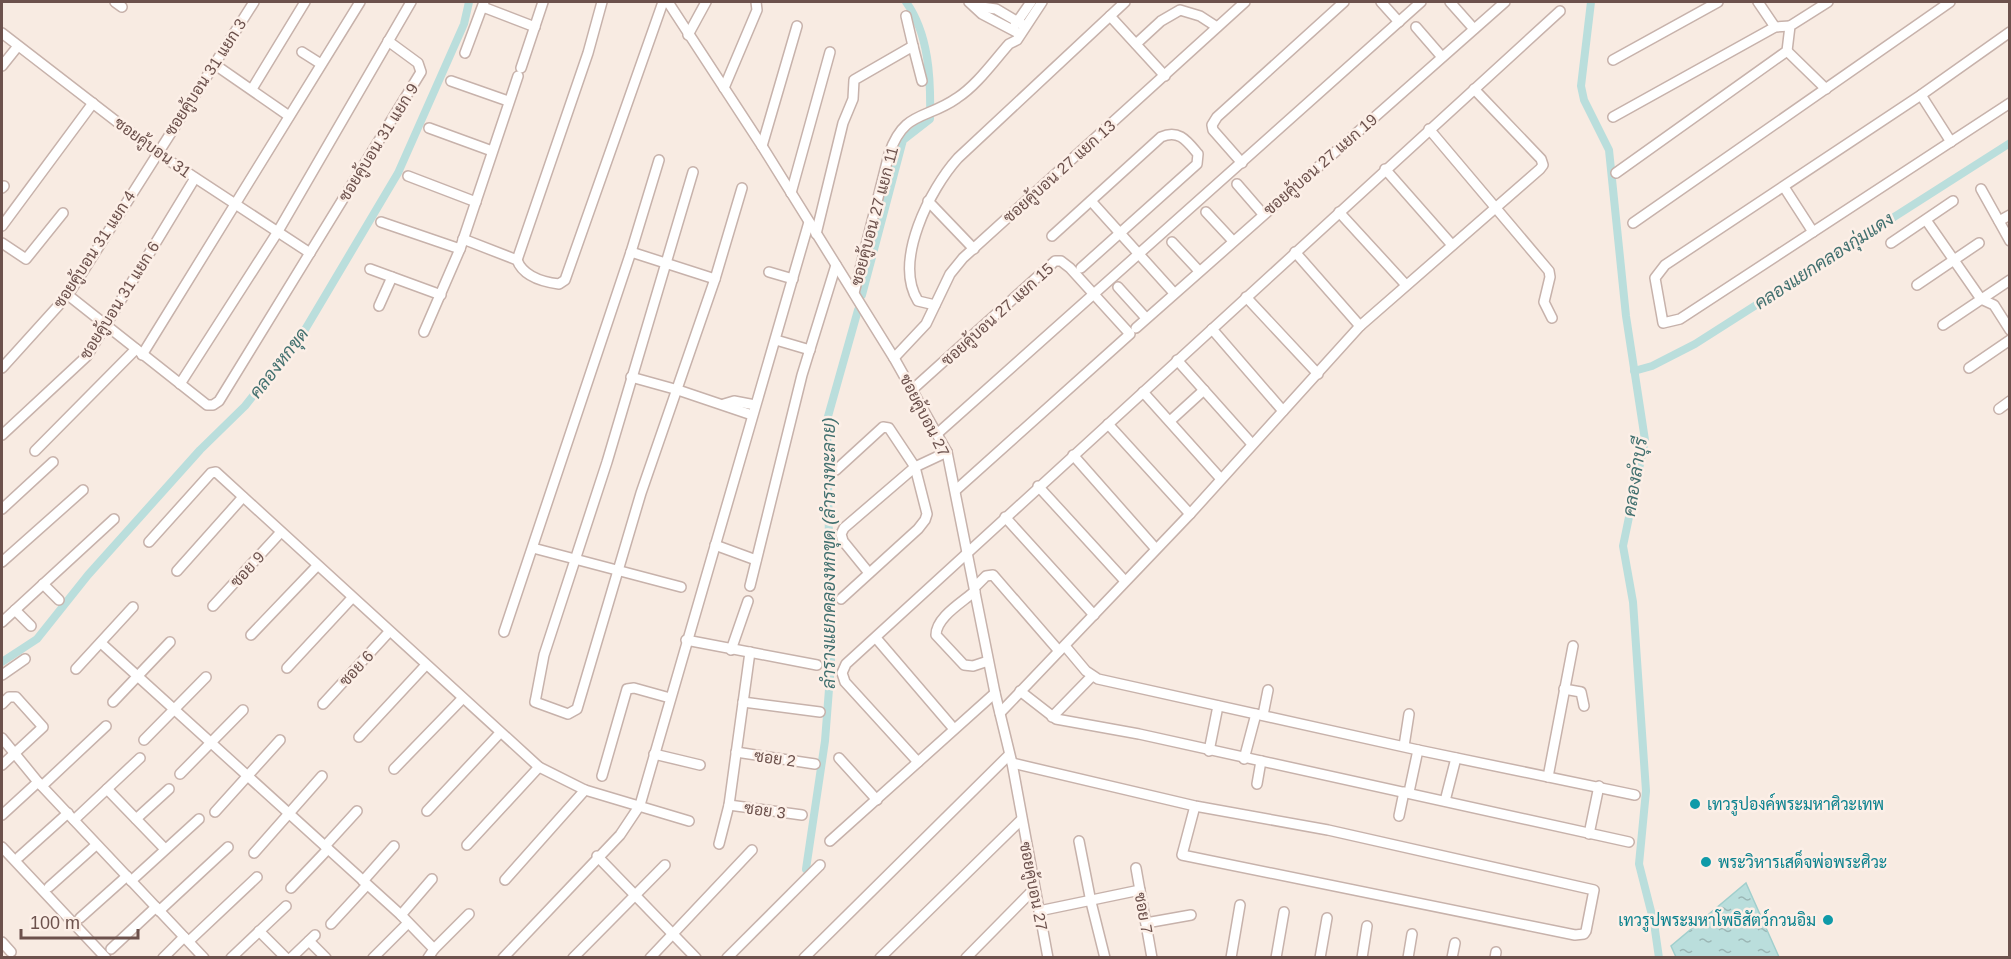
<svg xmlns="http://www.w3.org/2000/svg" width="2011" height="959" font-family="Arial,Sarabun,sans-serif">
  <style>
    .water { fill: url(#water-ripples); stroke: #a1cfcd; stroke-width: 1.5 }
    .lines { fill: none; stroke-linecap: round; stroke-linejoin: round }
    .canal { stroke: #badedc; stroke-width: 8 }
    .street-casing { stroke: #c7b2ab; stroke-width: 12 }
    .street { stroke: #fff; stroke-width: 9 }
    .culture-dot { fill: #0f9aa8; stroke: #fcefe7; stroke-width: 2 }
    .labels { text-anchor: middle; stroke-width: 5; stroke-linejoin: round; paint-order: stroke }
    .street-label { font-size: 16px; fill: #6c514c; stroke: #fcefe7 }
    .culture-label { font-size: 16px; fill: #0d838f; stroke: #fcefe7; text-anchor: start }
    .water-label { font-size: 18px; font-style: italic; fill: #42706f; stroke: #fcefe7 }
  </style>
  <defs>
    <pattern id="water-ripples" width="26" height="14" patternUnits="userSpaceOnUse" patternTransform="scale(1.5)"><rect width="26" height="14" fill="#badedc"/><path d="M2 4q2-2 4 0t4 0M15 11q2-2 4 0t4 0" fill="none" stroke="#9bb6b5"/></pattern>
  </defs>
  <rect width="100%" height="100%" fill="#f8ebe2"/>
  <polygon class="water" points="1746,883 1779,957 1676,957 1671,946"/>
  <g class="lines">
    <g class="canal">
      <polyline points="1591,2 1581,86 1584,100 1609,150 1626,316 1645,440 1623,546 1633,602 1646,791 1639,864 1654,923 1659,958"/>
      <path d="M862,295L903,140L930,119C931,79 929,34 906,2"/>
      <polyline points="1634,371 1652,366 1695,344 2010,143"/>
      <polyline points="2,662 37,639 88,575 200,450 245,406 303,333 398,173 464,24 469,2"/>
      <polyline points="806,869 825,741 831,663 827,420 858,310"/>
    </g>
    <g class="street-casing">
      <g id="street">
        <polyline points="115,2 122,7"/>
        <polyline points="668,2 762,146 894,358 947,452 995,693 1012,763 1048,958"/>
        <polyline points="969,2 982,14 1020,34"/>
        <polyline points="1381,2 1399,22"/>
        <polyline points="1450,2 1474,29"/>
        <polyline points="1758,2 1775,27"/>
        <polyline points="974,6 996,9 1025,26"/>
        <polyline points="483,7 535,27"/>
        <polyline points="906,16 913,46"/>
        <polyline points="1110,16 1165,76"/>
        <polyline points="1015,25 1031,2"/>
        <polyline points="1416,27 1442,57"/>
        <polyline points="2010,32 1921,95 1665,265 1655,278 1663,323 1680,319 2010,103"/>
        <polyline points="2,33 156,152 310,253"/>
        <polyline points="688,35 706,2"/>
        <polyline points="1136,44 1161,21 1180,10 1200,16 1217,27"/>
        <polyline points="1787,51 1826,89"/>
        <polyline points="302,52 321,64"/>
        <polyline points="465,53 484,2"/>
        <polyline points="1613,60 1718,2"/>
        <polyline points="214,64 289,116"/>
        <polyline points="2,66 18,46"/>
        <polyline points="521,68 543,2"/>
        <polyline points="451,81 508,101"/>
        <polyline points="724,88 757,10 756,2"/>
        <polyline points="252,89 305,2"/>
        <polyline points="1921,95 1951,142"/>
        <polyline points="1613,117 1775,27 1790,26"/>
        <polyline points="429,128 492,151"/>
        <polyline points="1429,129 1549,271 1550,277 1544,302 1552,318"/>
        <polyline points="762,146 797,26"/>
        <polyline points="1242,163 1213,130 1212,125 1217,117 1344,2"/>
        <polyline points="1385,169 1452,245"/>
        <polyline points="693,172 607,462 544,655 536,697 535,702 568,714 577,709 641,493 715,279 742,188"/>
        <polyline points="1616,173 1787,51 1790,26 1828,2"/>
        <polyline points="408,176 476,202"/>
        <polyline points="1237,184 1263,214"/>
        <polyline points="1784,187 1813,232"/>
        <polyline points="2,188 4,186"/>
        <polyline points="1981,189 2010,241"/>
        <polyline points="791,193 830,52"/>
        <polyline points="928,201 974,249"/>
        <polyline points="1091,201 1174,293"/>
        <polyline points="1206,212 1233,241"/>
        <polyline points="1339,212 1406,285"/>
        <polyline points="1926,220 1981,299 1994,305 2010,330"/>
        <polyline points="1999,221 2010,215"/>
        <polyline points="381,222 460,249"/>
        <polyline points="1633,223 1950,2"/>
        <polyline points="2,226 93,103"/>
        <polyline points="816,234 843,123 853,99 854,80 913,46 922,81"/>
        <path d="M1052,236L1161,137C1179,129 1187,141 1198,154L1197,164L1081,268"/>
        <path d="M463,239L517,260C523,276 543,282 559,284L565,280L663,2"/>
        <polyline points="1172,242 1199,271"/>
        <polyline points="2,243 26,259 63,213"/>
        <polyline points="1891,243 1953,201"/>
        <polyline points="631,252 715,279"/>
        <polyline points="1295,252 1360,326"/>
        <polyline points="517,260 588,53 602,2"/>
        <polyline points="370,269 441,295"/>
        <polyline points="769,272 793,279"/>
        <polyline points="1917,285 1979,243"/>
        <polyline points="1118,287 1146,318"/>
        <path d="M854,293L889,154C904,110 926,120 957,98C977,85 993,62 1009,44L1017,40L1042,2"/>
        <polyline points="68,295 207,405 213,405 219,401 421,72 418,63 388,41"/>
        <polyline points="1246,297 1318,374"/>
        <path d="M935,305L918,301C893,261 930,189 958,158L1125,2"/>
        <polyline points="379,306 392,277"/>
        <polyline points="1943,325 2010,280"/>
        <polyline points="1136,328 1505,2"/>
        <polyline points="1212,329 1283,411"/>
        <polyline points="424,332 460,249 518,76"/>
        <polyline points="776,340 810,350"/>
        <polyline points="142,355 360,2"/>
        <polyline points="894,358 926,324 950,274 963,258 1245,2"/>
        <polyline points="1177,360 1252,444"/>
        <polyline points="2,368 68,295 254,2"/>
        <polyline points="1969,368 2010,340"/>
        <polyline points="631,377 678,390 752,415"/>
        <polyline points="180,384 277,233 411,2"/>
        <polyline points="913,389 1055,261 1061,261 1070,268 1130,334 956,490"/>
        <polyline points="1143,392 1221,479"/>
        <polyline points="724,404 734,401 755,405"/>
        <polyline points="1999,409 2010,401"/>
        <polyline points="1170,421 1204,390"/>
        <polyline points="1108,424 1190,514"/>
        <polyline points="938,433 1421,2"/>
        <polyline points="2,435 87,356 195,178"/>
        <polyline points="35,451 136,349"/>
        <polyline points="1073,455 1156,549"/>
        <polyline points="836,470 883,427 889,428 915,467 927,514 925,520 918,529 841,599"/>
        <polyline points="1038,486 1125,581"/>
        <polyline points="2,509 53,462"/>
        <polyline points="1005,517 1094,615"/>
        <polyline points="149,542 211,473 216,472 539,767 585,790 689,821"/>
        <polyline points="715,545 756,560"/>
        <polyline points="533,548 681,587"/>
        <polyline points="2,562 83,490"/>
        <polyline points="177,571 243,497"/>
        <polyline points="869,573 843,541 841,534 844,528 915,467 947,452"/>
        <polyline points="43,584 59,600"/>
        <polyline points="750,586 802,375 836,265"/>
        <polyline points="975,587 986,576 993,575 1059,651"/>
        <path d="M975,591C963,602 936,617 936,635L964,665L973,666L988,661"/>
        <polyline points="213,606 281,532"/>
        <polyline points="15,610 31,626"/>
        <polyline points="2,622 114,519"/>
        <polyline points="504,632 631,252 659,160"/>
        <polyline points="251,635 317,566"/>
        <polyline points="876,638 954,729"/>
        <polyline points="686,640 817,665"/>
        <polyline points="101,643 401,915 434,949 428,958"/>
        <polyline points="1065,646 1086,671 1098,679 1418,750 1635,795"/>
        <polyline points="731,650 748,601"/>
        <polyline points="287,668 352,598"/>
        <polyline points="76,669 133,607"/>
        <polyline points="2,675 25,659"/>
        <polyline points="1564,689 1581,692 1584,706"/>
        <polyline points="1020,691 1056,719 1139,734 1629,842"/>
        <polyline points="113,702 170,642"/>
        <polyline points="743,702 820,712"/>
        <polyline points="2,704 9,697 16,697 43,727 2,765"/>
        <polyline points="323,704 389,632"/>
        <polyline points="1000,713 1190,514 1360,326 1540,169 1543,165 1541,159 1474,89"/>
        <polyline points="1263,715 1268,690"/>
        <polyline points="1052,717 1092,676"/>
        <polyline points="359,737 425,666"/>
        <polyline points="2,738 38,782 204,958"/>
        <polyline points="144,740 206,677"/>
        <polyline points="1404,746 1409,714"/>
        <polyline points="1209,751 1218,706"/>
        <polyline points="736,752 815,764"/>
        <polyline points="654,754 700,765"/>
        <polyline points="839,758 877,800"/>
        <polyline points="1244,759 1256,714"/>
        <polyline points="918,762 845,682 842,673 846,664 1560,11"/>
        <polyline points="1012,763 1195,806 1328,830 1594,890 1586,931 1584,934 1575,935 1182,855 1195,806"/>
        <polyline points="394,769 462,699"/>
        <polyline points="180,774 243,710"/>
        <polyline points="602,776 627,689 634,688 670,698"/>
        <polyline points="1548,777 1573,646"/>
        <polyline points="1257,784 1261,761"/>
        <polyline points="42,786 106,726"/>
        <polyline points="107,789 165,849"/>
        <polyline points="1409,792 1418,750"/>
        <polyline points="1445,801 1456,758"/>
        <polyline points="729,805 802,815"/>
        <polyline points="427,811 500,733"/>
        <polyline points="215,812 280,740"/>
        <polyline points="2,815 38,782"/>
        <polyline points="1399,816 1404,792"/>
        <polyline points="136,819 169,789"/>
        <polyline points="74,820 140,758"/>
        <polyline points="1589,834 1599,786"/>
        <polyline points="830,841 995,693"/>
        <polyline points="1079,841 1091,902 1105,958"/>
        <polyline points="719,844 729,805 750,652"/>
        <polyline points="467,845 539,767"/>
        <polyline points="325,846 357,811"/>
        <polyline points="2,847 106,958"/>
        <polyline points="254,853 322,776"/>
        <polyline points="597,856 696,958"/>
        <polyline points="19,857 68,813"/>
        <polyline points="1136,868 1152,958"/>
        <polyline points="505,880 585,790"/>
        <polyline points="131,881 199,819"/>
        <polyline points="363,881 394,846"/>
        <polyline points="49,887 96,845"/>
        <polyline points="291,888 328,849"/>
        <polyline points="159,911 228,847"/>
        <polyline points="1039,911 1140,890"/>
        <polyline points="401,915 432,879"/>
        <polyline points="80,918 127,876"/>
        <polyline points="1146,923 1191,915"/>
        <polyline points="331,924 367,885"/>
        <polyline points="259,931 286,958"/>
        <polyline points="189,941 257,877"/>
        <polyline points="309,941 326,958"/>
        <polyline points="2,942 11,952"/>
        <polyline points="111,949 156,907"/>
        <polyline points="434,949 469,914"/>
        <polyline points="163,958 184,937"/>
        <polyline points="231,958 286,906"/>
        <polyline points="291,958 315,935"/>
        <polyline points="373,958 408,923"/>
        <polyline points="503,958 620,835 640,805 809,222"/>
        <polyline points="573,958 665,865"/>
        <polyline points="650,958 752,850"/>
        <polyline points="727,958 820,865"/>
        <polyline points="804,958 1009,755"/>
        <polyline points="880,958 1021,820"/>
        <polyline points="966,958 1034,889"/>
        <polyline points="1231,958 1240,905"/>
        <polyline points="1276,958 1284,912"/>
        <polyline points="1320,958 1327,918"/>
        <polyline points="1362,958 1367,926"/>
        <polyline points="1408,958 1412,934"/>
        <polyline points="1452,958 1455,943"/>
        <polyline points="1495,958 1496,952"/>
      </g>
    </g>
    <use href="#street" class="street"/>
  </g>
  <g class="culture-dot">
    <circle cx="1695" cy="804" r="6"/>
    <circle cx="1706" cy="862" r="6"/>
    <circle cx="1828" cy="920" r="6"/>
  </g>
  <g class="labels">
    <g class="street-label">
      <text transform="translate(205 77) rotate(-57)" y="6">ซอยคู้บอน 31 แยก 3</text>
      <text transform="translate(378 142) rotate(-58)" y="6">ซอยคู้บอน 31 แยก 9</text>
      <text transform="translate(153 147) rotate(36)" y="6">ซอยคู้บอน 31</text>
      <text transform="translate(1320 164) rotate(-41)" y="6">ซอยคู้บอน 27 แยก 19</text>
      <text transform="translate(1059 171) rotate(-42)" y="6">ซอยคู้บอน 27 แยก 13</text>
      <text transform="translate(874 216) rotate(-75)" y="6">ซอยคู้บอน 27 แยก 11</text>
      <text transform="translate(94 249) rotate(-57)" y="6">ซอยคู้บอน 31 แยก 4</text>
      <text transform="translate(119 300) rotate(-58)" y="6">ซอยคู้บอน 31 แยก 6</text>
      <text transform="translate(997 314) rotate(-42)" y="6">ซอยคู้บอน 27 แยก 15</text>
      <text transform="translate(925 415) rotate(63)" y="6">ซอยคู้บอน 27</text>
      <text transform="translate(247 569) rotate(-47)" y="6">ซอย 9</text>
      <text transform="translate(356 668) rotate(-47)" y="6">ซอย 6</text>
      <text transform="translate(775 758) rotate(8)" y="6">ซอย 2</text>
      <text transform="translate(765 810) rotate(8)" y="6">ซอย 3</text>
      <text transform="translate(1034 886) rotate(79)" y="6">ซอยคู้บอน 27</text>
      <text transform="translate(1144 913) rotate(80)" y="6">ซอย 7</text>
    </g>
    <g class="culture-label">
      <text x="1707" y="810">เทวรูปองค์พระมหาศิวะเทพ</text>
      <text x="1718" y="868">พระวิหารเสด็จพ่อพระศิวะ</text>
      <text x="1816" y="926" text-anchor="end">เทวรูปพระมหาโพธิสัตว์กวนอิม</text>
    </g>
    <g class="water-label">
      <text transform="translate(1824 261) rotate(-33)" y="6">คลองแยกคลองกุ่มแดง</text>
      <text transform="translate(279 363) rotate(-52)" y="6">คลองหกขุด</text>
      <text transform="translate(1635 477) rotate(-81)" y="6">คลองลำบุรี</text>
      <text transform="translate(829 553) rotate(-90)" y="6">ลำรางแยกคลองหกขุด (ลำรางทะลาย)</text>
    </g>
  </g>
  <rect width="2011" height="959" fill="none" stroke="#6c514c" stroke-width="6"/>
  <path d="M21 929v9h117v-9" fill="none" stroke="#6c514c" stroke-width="3"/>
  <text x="30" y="929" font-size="18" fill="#6c514c" stroke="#fcefe7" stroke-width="4.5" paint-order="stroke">100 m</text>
</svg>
